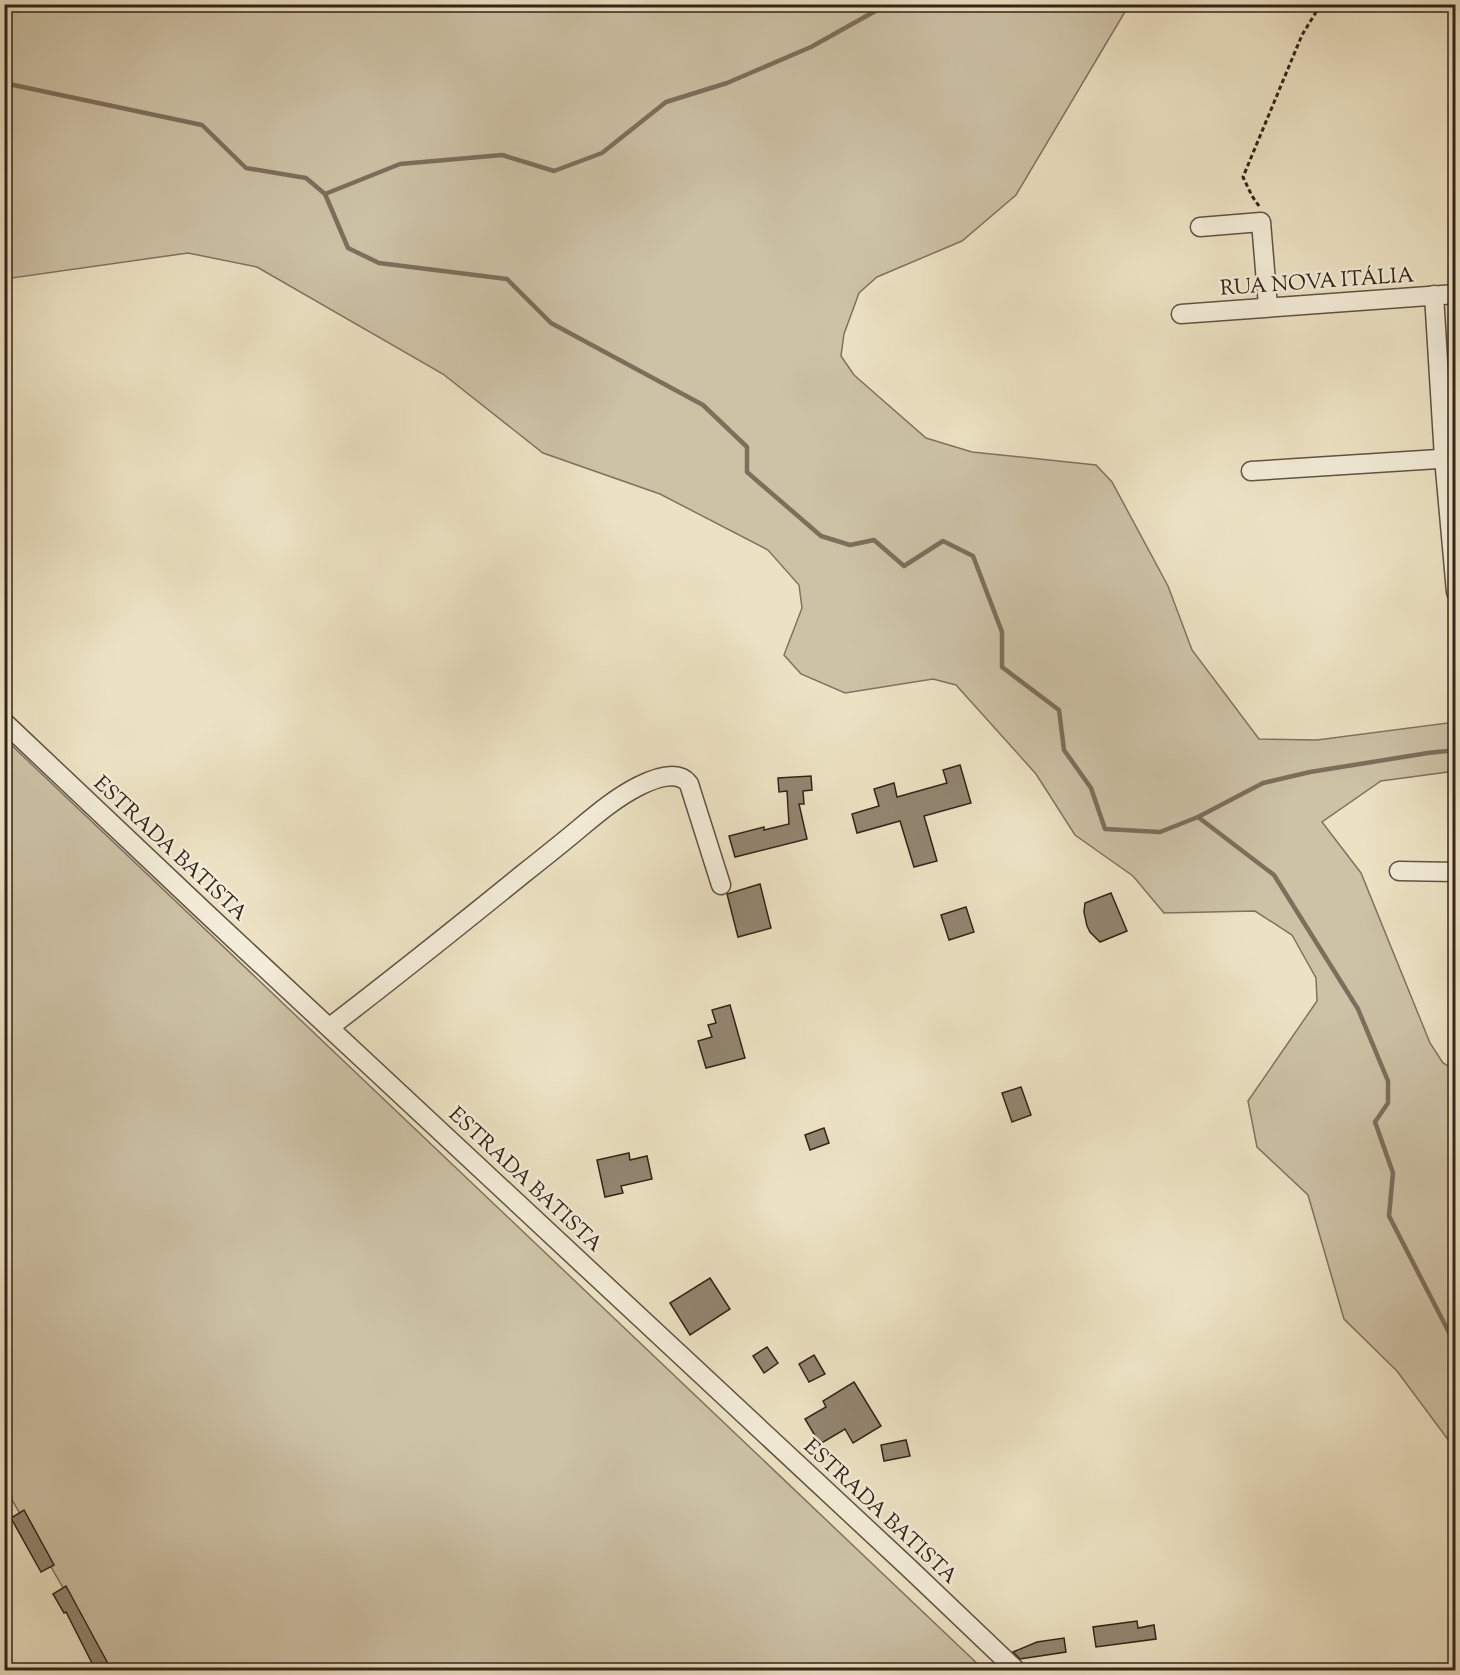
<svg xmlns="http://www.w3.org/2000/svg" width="1460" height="1675" font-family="'Sorts Mill Goudy',serif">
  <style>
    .green { fill: #cdc2a6; stroke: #807260; stroke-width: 1.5 }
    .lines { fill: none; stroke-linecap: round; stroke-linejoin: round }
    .stream { stroke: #7c6f5c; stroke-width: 4.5 }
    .building { fill: #938671; stroke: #332319; stroke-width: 1.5 }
    .minor-casing { stroke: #615344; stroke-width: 21 }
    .path { stroke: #332319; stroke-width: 3; stroke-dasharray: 4.5 3; stroke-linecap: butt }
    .minor { stroke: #f3ecd8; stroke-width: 18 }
    .labels { text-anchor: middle; stroke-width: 5; stroke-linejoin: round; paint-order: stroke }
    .street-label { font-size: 21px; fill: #332319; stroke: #f3ecd8 }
  </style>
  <rect width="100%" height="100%" fill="#ece2c3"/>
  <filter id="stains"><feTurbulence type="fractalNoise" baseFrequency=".00333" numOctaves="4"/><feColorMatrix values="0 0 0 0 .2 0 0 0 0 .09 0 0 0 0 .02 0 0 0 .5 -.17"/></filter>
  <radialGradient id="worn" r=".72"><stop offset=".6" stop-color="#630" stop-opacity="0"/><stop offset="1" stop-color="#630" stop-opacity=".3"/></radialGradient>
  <g class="green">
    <polygon points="4,5 1129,5 1016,195 962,241 877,277 859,293 844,334 841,356 854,375 926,438 972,452 1096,465 1112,482 1168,586 1192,650 1259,739 1317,740 1455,722 1455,771 1381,781 1322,822 1361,873 1430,1043 1443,1063 1455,1070 1455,1449 1397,1371 1344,1319 1308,1195 1257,1147 1248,1101 1317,1001 1316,978 1292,935 1255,911 1164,913 1133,876 1075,835 1036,774 956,685 933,679 845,693 801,674 784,655 802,608 799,585 768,550 660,494 543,453 443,374 257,267 188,253 5,279"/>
    <polygon points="4,738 984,1670 111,1670 5,1488"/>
  </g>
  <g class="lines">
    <g class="stream">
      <polyline points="4,83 202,125 246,168 306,178 325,194 348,248 379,263 507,279 551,323 703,405 747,447 747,472 821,536 850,545 874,540 904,566 943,541 973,556 1002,632 1002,667 1059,710 1064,750 1091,788 1105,829 1160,832 1198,817 1274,875 1358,1009 1388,1081 1388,1103 1375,1122 1393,1173 1389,1216 1456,1346"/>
      <polyline points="325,194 400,164 502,155 554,171 602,153 666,102 727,83 811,47 888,4"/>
      <polyline points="1198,817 1263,783 1310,772 1428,753 1456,750"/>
    </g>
  </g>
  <g class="building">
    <polygon points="960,765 971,803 924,816 937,861 914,867 900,821 857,833 852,814 879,806 874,789 894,783 897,797 947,783 943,770"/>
    <polygon points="811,776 812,790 803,791 804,804 799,804 807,839 735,857 729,836 764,827 764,830 789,824 787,791 779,792 778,778"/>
    <polygon points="760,884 771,928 738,937 727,894"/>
    <polygon points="1111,893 1127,931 1100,942 1090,932 1087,926 1084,912 1085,903"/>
    <polygon points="966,907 974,932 949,940 941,915"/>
    <polygon points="730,1005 745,1058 706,1068 698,1041 712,1037 708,1025 716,1023 712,1010"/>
    <polygon points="1021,1087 1031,1115 1012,1122 1002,1093"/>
    <polygon points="824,1128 829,1143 810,1150 805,1135"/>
    <polygon points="629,1153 630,1160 647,1156 652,1179 621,1186 623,1193 605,1197 597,1160"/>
    <polygon points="710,1278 730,1309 690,1335 670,1303"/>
    <polygon points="767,1347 778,1363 764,1373 753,1356"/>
    <polygon points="814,1355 825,1374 809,1382 799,1364"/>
    <polygon points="854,1382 881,1426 853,1443 845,1429 820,1444 805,1419 826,1407 823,1401"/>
    <polygon points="906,1440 910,1456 884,1461 881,1445"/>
    <polygon points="24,1510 54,1565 41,1572 11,1518"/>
    <polygon points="66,1586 93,1636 112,1671 96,1671 66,1612 64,1613 53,1594"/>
    <polygon points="1137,1621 1138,1628 1154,1625 1156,1639 1096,1647 1093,1627"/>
    <polygon points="1064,1638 1066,1652 1020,1659 1013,1652 1037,1642"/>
  </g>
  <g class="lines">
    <g class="minor-casing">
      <g id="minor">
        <polyline points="1200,227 1261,222 1268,306"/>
        <polyline points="1434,295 1444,458 1456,592"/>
        <polyline points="1181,314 1456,294"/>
        <polyline points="1251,471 1454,458"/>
        <polyline points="4,722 206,913 909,1568 1016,1670"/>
        <polyline points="1399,871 1456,872"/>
        <path d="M330,1027C395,977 459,926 523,874C542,859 561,844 580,828C598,813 617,797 639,786C653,779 678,769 689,784L721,885"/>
      </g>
    </g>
    <polyline class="path" points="1259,206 1252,196 1243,177 1302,35 1321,4"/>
    <use href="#minor" class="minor"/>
  </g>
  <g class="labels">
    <g class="street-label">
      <text transform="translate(1317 281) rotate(-4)" y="7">RUA NOVA ITÁLIA</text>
      <text transform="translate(171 848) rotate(43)" y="7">ESTRADA BATISTA</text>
      <text transform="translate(526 1179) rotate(43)" y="7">ESTRADA BATISTA</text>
      <text transform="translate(881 1511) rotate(43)" y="7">ESTRADA BATISTA</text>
    </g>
  </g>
  <rect width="1460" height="1675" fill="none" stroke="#ece2c3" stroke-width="24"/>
  <rect x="6" y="6" width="1448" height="1663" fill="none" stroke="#332319" stroke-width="3"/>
  <rect x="12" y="12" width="1436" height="1651" fill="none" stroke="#332319" stroke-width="1.5"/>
  <rect width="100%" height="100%" filter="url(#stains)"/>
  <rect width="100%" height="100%" fill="url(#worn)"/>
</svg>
